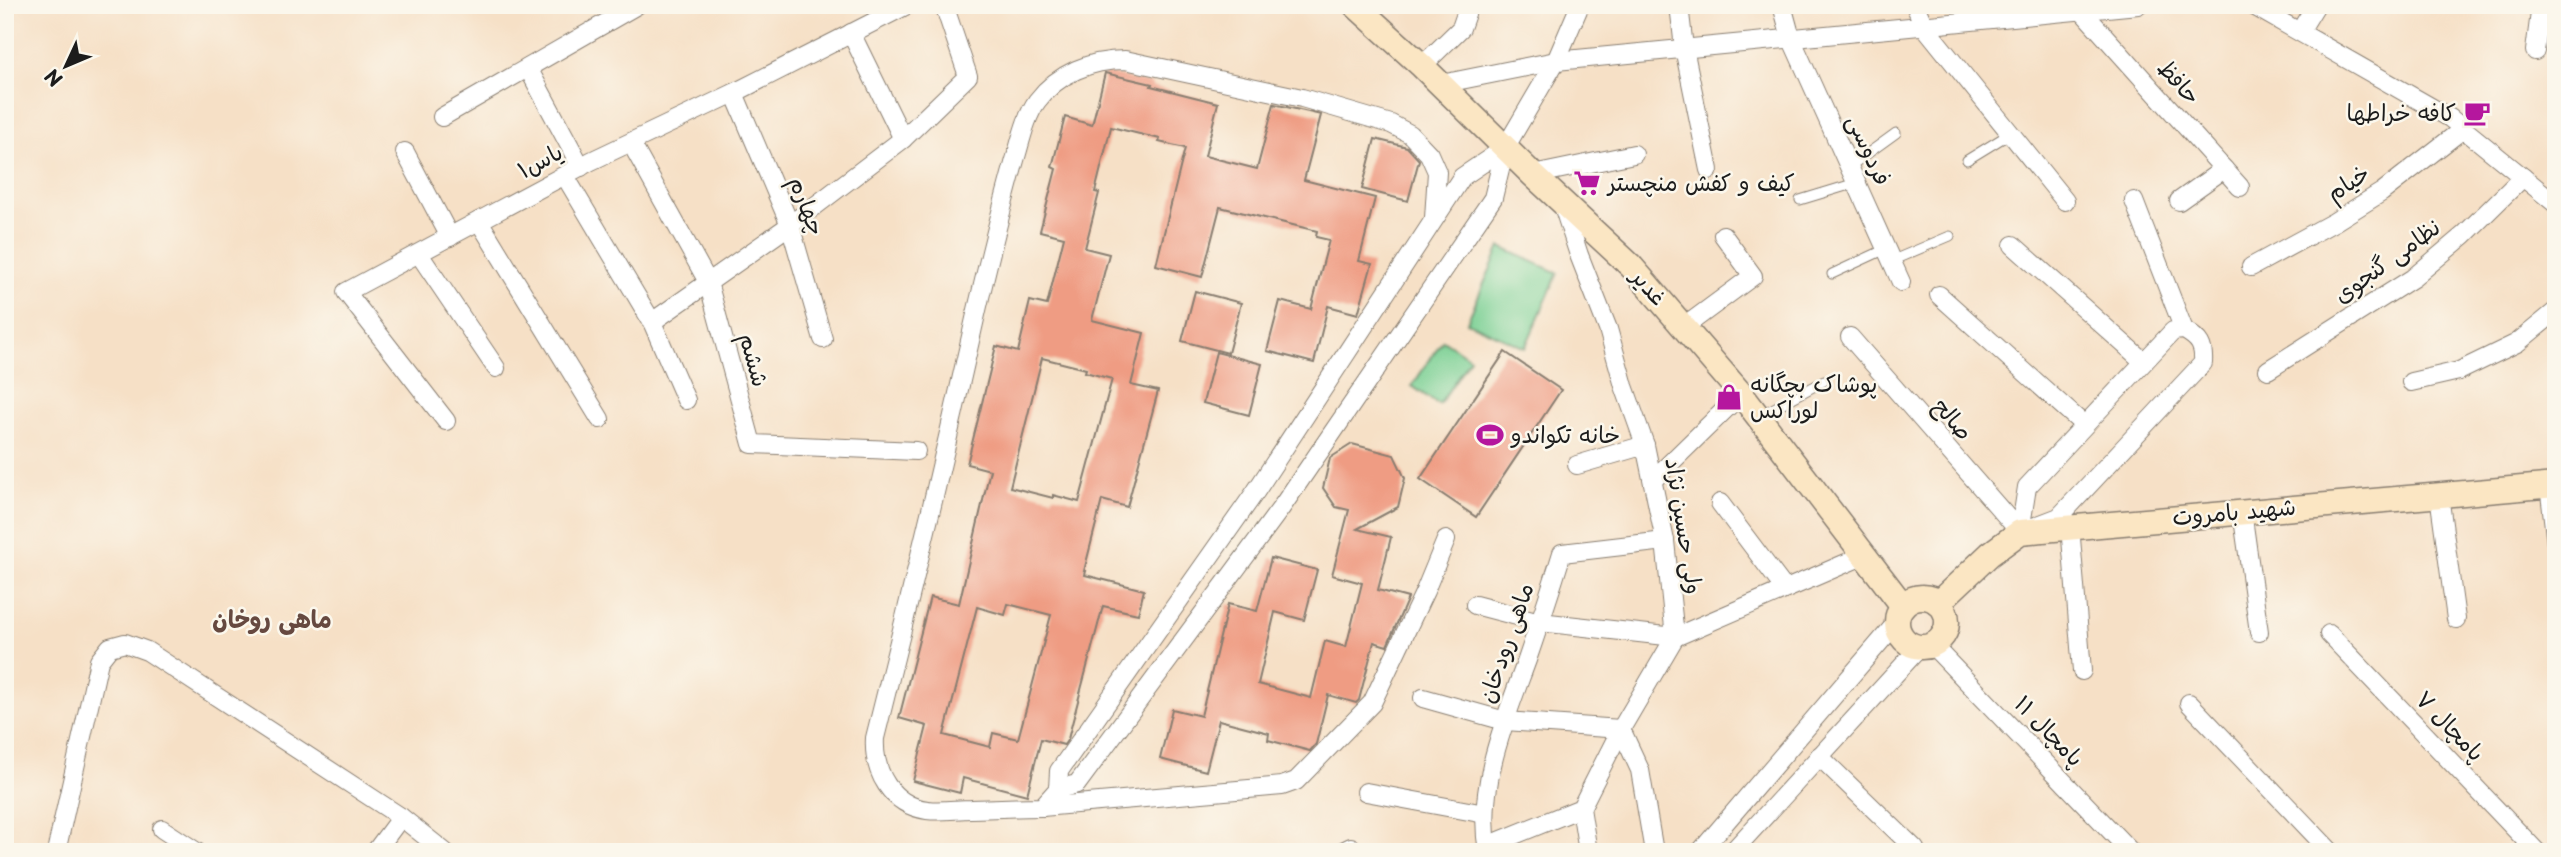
<svg xmlns="http://www.w3.org/2000/svg" width="2561" height="857" font-family="'Playpen Sans','Playpen Sans Arabic',sans-serif">
  <style>
    .green { fill: #7bd094; stroke: #4c7658; stroke-width: 2 }
    .building { fill: #ef9c83; fill-rule: evenodd }
    .lines { fill: none; stroke-linecap: round; stroke-linejoin: round }
    .service-casing { stroke: #897e71; stroke-width: 11 }
    .minor-casing { stroke: #897e71; stroke-width: 20 }
    .secondary-casing { stroke: #897e71; stroke-width: 27 }
    .service { stroke: #fff; stroke-width: 9 }
    .minor { stroke: #fff; stroke-width: 18 }
    .secondary { stroke: #fbe6c3; stroke-width: 24 }
    .labels { text-anchor: middle; stroke-width: 5; stroke-linejoin: round; paint-order: stroke }
    .street-label { font-size: 23px; fill: #1c1c1c; stroke: #fbf7ec }
    .poi-label { font-size: 23px; fill: #1c1c1c; stroke: #fbf7ec; text-anchor: start }
    .neighbourhood-label { font-size: 24px; font-weight: bold; fill: #664940; stroke: #fbf7ec }
  </style>
  <rect width="100%" height="100%" fill="#fbf7ec"/>
  <filter id="ink" filterUnits="userSpaceOnUse"><feTurbulence type="fractalNoise" baseFrequency=".0143" numOctaves="2"/><feDisplacementMap in="SourceGraphic" scale="14" xChannelSelector="R" yChannelSelector="G"/><feConvolveMatrix kernelMatrix="1 2 1 2 8 2 1 2 1" color-interpolation-filters="sRGB"/></filter>
  <filter id="wash" filterUnits="userSpaceOnUse"><feTurbulence type="fractalNoise" baseFrequency=".00686" numOctaves="4" result="noise"/><feDisplacementMap in="SourceGraphic" scale="28" xChannelSelector="R" yChannelSelector="G"/><feGaussianBlur stdDeviation="1.57" result="paint"/><feColorMatrix in="noise" values="0 0 0 0 0 0 0 0 0 0 0 0 0 0 0 0 0 1.4 0 .05"/><feComposite in="paint" operator="in"/></filter>
  <g filter="url(#wash)">
    <rect width="100%" height="100%" fill="#f6e0c6"/>
    <g class="green">
      <polygon points="1500,247 1558,273 1525,348 1467,322"/>
      <polygon points="1443,340 1470,358 1439,405 1412,386"/>
    </g>
    <g id="blocks">
      <g class="building">
        <path d="M1105,73L1152,84L1151,86L1218,103L1205,156L1257,169L1274,104L1321,115L1304,180L1375,198L1359,261L1372,264L1358,314L1328,306L1314,363L1267,351L1280,301L1311,309L1329,240L1316,237L1317,231L1220,207L1202,277L1156,265L1185,148L1159,142L1160,139L1111,127L1095,192L1099,193L1085,248L1109,254L1092,320L1144,333L1131,385L1158,391L1127,507L1102,500L1084,571H1086L1085,575L1144,590L1138,614L1103,606L1068,739L1064,745L1041,739L1027,795L963,778L960,793L913,781L927,726L899,718L930,597L959,604L990,470L967,464L996,346L1018,352L1030,301L1047,305L1064,237L1040,231L1056,169L1052,167L1065,117L1092,125ZM1042,358L1086,369L1085,372L1112,379L1079,502L1053,495V498L1010,487ZM1008,604L1051,615L1018,739L993,733L990,747L944,735L977,607L1005,615Z"/>
        <polygon points="1375,139 1407,147 1419,160 1408,201 1362,189"/>
        <polygon points="1195,291 1241,303 1228,353 1182,341"/>
        <polygon points="1216,352 1262,364 1249,415 1203,403"/>
        <polygon points="1505,352 1561,390 1476,517 1420,479"/>
        <polygon points="1352,444 1394,455 1405,478 1398,507 1357,529 1391,537 1378,590 1408,598 1387,646 1374,642 1359,700 1356,703 1328,695 1316,744 1310,751 1268,740 1269,733 1219,720 1206,771 1160,759 1172,709 1201,716 1228,604 1257,611 1271,558 1317,570 1304,620 1275,612 1258,684 1311,698 1325,641 1346,647 1362,583 1332,575 1349,510 1336,507 1323,488 1330,458"/>
      </g>
    </g>
  </g>
  <g filter="url(#ink)">
    <use href="#blocks" fill-opacity="0" stroke="#897e71" stroke-width="2"/>
    <g class="lines">
      <g class="service-casing">
        <g id="service">
          <polyline points="1967,160 2011,133"/>
          <polyline points="1849,167 1896,133"/>
          <polyline points="1800,200 1856,183"/>
          <polyline points="1891,261 1950,236"/>
          <polyline points="1832,274 1886,249"/>
          <polyline points="1761,415 1824,381"/>
        </g>
      </g>
      <g class="minor-casing">
        <g id="minor">
          <polyline points="1679,5 1684,48 1709,170"/>
          <polyline points="1782,5 1791,38 1901,282"/>
          <polyline points="1915,5 1924,26 2065,201"/>
          <polyline points="2252,5 2450,118 2556,204"/>
          <polyline points="2082,11 2240,187"/>
          <polyline points="2300,31 2316,5"/>
          <polyline points="851,33 903,139"/>
          <polyline points="2535,51 2541,5"/>
          <polyline points="1422,66 1461,28 1469,5"/>
          <polyline points="528,68 581,167"/>
          <polyline points="1441,84 1556,61 2138,5"/>
          <polyline points="734,93 790,225 823,339"/>
          <polyline points="442,117 637,5"/>
          <polyline points="631,143 708,282 752,444 916,451"/>
          <polyline points="1505,148 1462,177 1256,491 1059,771 1058,789 1077,784 1281,508 1493,198 1505,148 1556,61 1580,5"/>
          <polyline points="405,152 450,237"/>
          <polyline points="1533,175 1634,154"/>
          <polyline points="565,176 652,322 686,400"/>
          <polyline points="2134,201 2184,330"/>
          <polyline points="2179,201 2224,169"/>
          <polyline points="1562,203 1579,255 1608,329 1624,386 1645,445 1665,541 1675,637 1621,729 1640,770 1654,852"/>
          <polyline points="479,221 600,419"/>
          <polyline points="2013,245 2143,361"/>
          <polyline points="419,254 496,368"/>
          <polyline points="2251,267 2334,222 2382,192 2463,129"/>
          <polyline points="1939,295 2084,425"/>
          <polyline points="652,322 790,225 903,139 968,76 944,5"/>
          <polyline points="1684,327 1753,276 1723,235"/>
          <path d="M2184,330C2200,339 2204,346 2203,363L2059,517L2020,532L2027,487L2173,331Z"/>
          <polyline points="1850,337 2020,532"/>
          <polyline points="2268,370 2413,278 2464,235 2523,177"/>
          <polyline points="2411,382 2459,371 2517,343 2556,311"/>
          <polyline points="446,421 346,292 591,161 734,93 907,5"/>
          <polyline points="1577,465 1645,445"/>
          <polyline points="1654,479 1741,394"/>
          <polyline points="2549,485 2556,544"/>
          <polyline points="2439,495 2456,619"/>
          <polyline points="1720,503 1784,588"/>
          <polyline points="2242,511 2259,632"/>
          <polyline points="2070,526 2082,671"/>
          <polyline points="1475,605 1540,622 1675,637 1865,555"/>
          <polyline points="2329,634 2537,852"/>
          <polyline points="1932,645 2131,852"/>
          <polyline points="1423,698 1505,721 1621,729 1581,808 1487,846"/>
          <polyline points="2189,703 2331,852"/>
          <polyline points="1819,756 1915,849"/>
          <path d="M1058,789L1042,807C1019,807 995,808 971,809C957,809 941,812 927,810C891,805 873,772 875,738C911,596 945,453 977,310C989,259 1001,210 1015,160C1021,141 1025,118 1037,101C1058,73 1091,60 1125,60L1302,98L1391,124L1410,134L1429,154L1437,172L1434,218"/>
          <polyline points="1366,792 1485,814"/>
          <polyline points="1042,807 1282,786 1296,781 1372,703 1425,591 1446,540"/>
          <polyline points="1581,808 1588,852"/>
          <polyline points="162,829 197,852"/>
          <polyline points="56,852 99,661 110,647 125,643 147,651 401,817 445,852"/>
          <polyline points="375,852 401,817"/>
          <polyline points="1341,852 1351,847"/>
          <path d="M1488,852C1476,787 1505,720 1527,660C1539,625 1551,589 1562,553L1665,541"/>
          <polyline points="1700,852 1897,622"/>
          <polyline points="1732,852 1920,647"/>
        </g>
      </g>
      <g class="secondary-casing">
        <g id="secondary">
          <polyline points="1355,5 1422,66 1533,175 1631,266 1741,394 1903,606"/>
          <circle cx="1922" cy="622" r="25"/>
          <polyline points="1938,603 1990,554 2020,532 2556,485"/>
        </g>
      </g>
      <use href="#service" class="service"/>
      <use href="#minor" class="minor"/>
      <use href="#secondary" class="secondary"/>
    </g>
  </g>
  <defs>
    <g id="cafe-bare" transform="scale(2.1)"><path d="M-5.5-4.5H6V0H3Q3 3.5 0 3.5H-2.5Q-5.5 3.5-5.5 0ZM3-3.2v2h1.7v-2ZM-6 4.5H4V6H-6Z" fill="#b5179e" stroke="#fbf7ec" stroke-width="2.5" paint-order="stroke"/></g>
    <g id="supermarket-bare" transform="scale(2.1)"><path d="M-6-5.5h2.5l.6 2H6L4.5 2H-2.5L-4.4-4H-6ZM-1.5 3.2a1.3 1.3 0 1 0 .1 0ZM3 3.2a1.3 1.3 0 1 0 .1 0Z" fill="#b5179e" stroke="#fbf7ec" stroke-width="2.5" paint-order="stroke"/></g>
    <g id="shop-bare" transform="scale(2.1)"><path d="M-5-2.5h2.3a2.7 3.5 0 0 1 5.4 0H5L5.5 6h-11ZM-1.5-2.5h3a1.5 2.3 0 0 0-3 0Z" fill="#b5179e" stroke="#fbf7ec" stroke-width="2.5" paint-order="stroke"/></g>
    <g id="stadium-bare" transform="scale(2.1)"><path d="M0-5a6.5 5 0 1 0 0 10a6.5 5 0 1 0 0-10ZM-3.5-1.8h7v3.6h-7Z" fill="#b5179e" stroke="#fbf7ec" stroke-width="2.5" paint-order="stroke"/></g>
  </defs>
  <g fill-rule="evenodd">
    <use href="#cafe-bare" x="2477" y="113"/>
    <use href="#supermarket-bare" x="1587" y="183"/>
    <use href="#shop-bare" x="1729" y="397"/>
    <use href="#stadium-bare" x="1490" y="435"/>
  </g>
  <g class="labels">
    <g class="street-label">
      <text transform="translate(2179 82) rotate(48)" y="8">حافظ</text>
      <text transform="translate(1869 150) rotate(66)" y="8">فردوسی</text>
      <text transform="translate(540 161) rotate(-28)" y="8">یاس۱</text>
      <text transform="translate(2348 183) rotate(-33)" y="8">خیام</text>
      <text transform="translate(807 206) rotate(69)" y="8">چهارم</text>
      <text transform="translate(2387 261) rotate(-36)" y="8">نظامی گنجوی</text>
      <text transform="translate(1649 287) rotate(49)" y="8">غدیر</text>
      <text transform="translate(754 360) rotate(75)" y="8">ششم</text>
      <text transform="translate(1953 419) rotate(49)" y="8">صالح</text>
      <text transform="translate(2234 512) rotate(-5)" y="8">شهید بامروت</text>
      <text transform="translate(1684 526) rotate(81)" y="8">ولی حسین نژاد</text>
      <text transform="translate(1506 643) rotate(-71)" y="8">ماهی رودخان</text>
      <text transform="translate(2450 726) rotate(46)" y="8">پامچال ۷</text>
      <text transform="translate(2049 731) rotate(46)" y="8">پامچال ۱۱</text>
    </g>
    <g class="poi-label">
      <text x="2456" y="121" text-anchor="end">کافه خراطها</text>
      <text x="1608" y="191">کیف و کفش منچستر</text>
      <text x="1750" y="392">پوشاک بچگانه<tspan x="1750" dy="26">لوراکس</tspan></text>
      <text x="1511" y="443">خانه تکواندو</text>
    </g>
    <g class="neighbourhood-label">
      <text x="272" y="628">ماهی روخان</text>
    </g>
  </g>
  <rect width="2561" height="857" fill="none" stroke="#fbf7ec" stroke-width="28"/>
  <g transform="translate(66 66) rotate(226)" stroke="#fbf7ec" stroke-width="5" paint-order="stroke">
  <path d="M0-5L12 26L0 18L-12 26Z" fill="#1c1c1c"/>
  <text y="-10" font-size="19" font-weight="bold" text-anchor="middle" fill="#1c1c1c">N</text>
  </g>
</svg>
